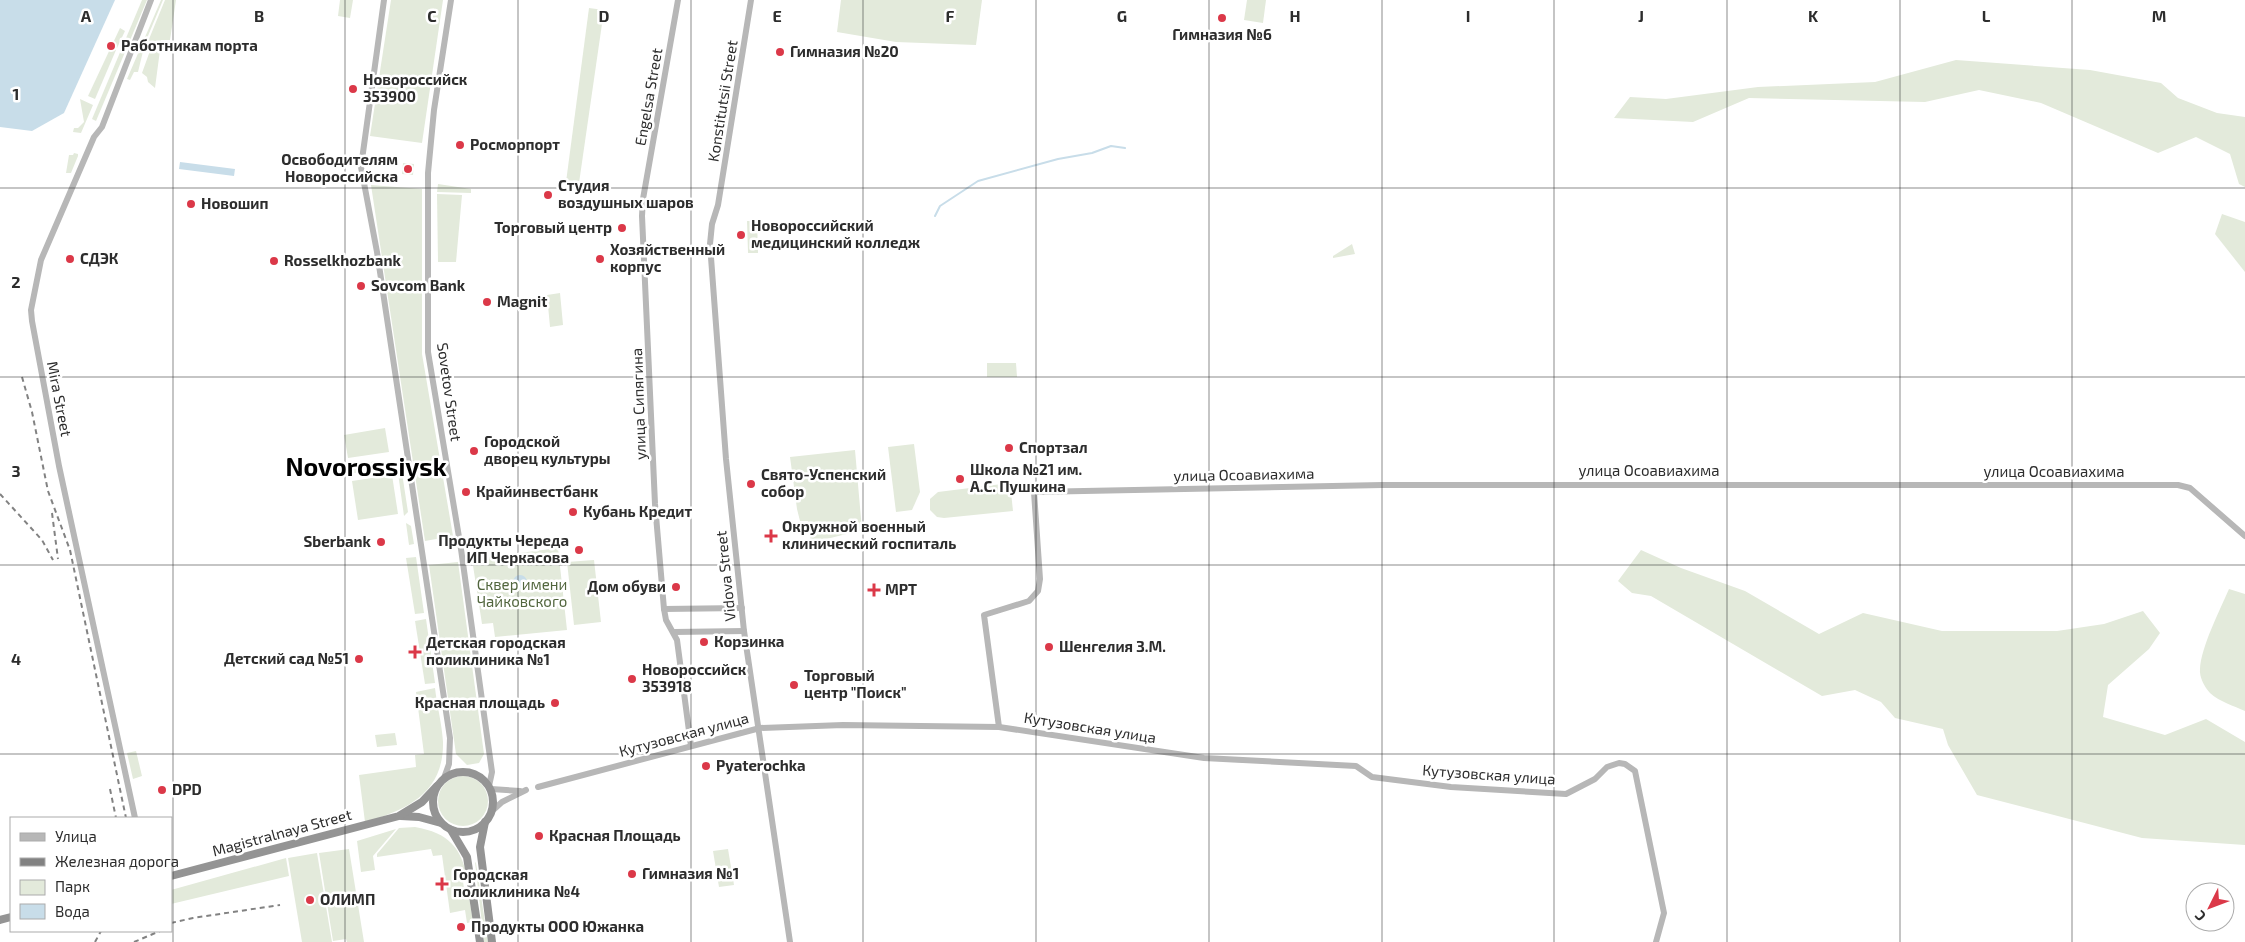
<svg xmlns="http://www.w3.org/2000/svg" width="2245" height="942" font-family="'Exo 2',sans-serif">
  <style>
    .green { fill: #e3eadb }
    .water { fill: #c8dde9 }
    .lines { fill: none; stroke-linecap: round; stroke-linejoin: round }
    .stream { stroke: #c8dde9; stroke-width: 2 }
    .secondary { stroke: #b7b7b7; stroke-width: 6 }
    .highway { stroke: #949494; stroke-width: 8 }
    .rail { stroke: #828282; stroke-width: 2; stroke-dasharray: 5 4; stroke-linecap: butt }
    .grid { fill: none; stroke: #2d2d2d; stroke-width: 1; stroke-opacity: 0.55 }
    .poi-dot { fill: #db3848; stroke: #fff; stroke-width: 2 }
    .labels { text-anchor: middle; stroke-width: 5; stroke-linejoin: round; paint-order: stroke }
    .poi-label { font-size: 15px; font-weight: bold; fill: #2d2d2d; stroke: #fff; text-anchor: start }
    .street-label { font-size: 15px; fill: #2d2d2d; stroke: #fff }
    .park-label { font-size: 15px; fill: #51653d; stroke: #fff }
    .town-label { font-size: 25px; font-weight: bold; fill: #000; stroke: #fff }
    .grid-label { font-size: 16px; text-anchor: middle; font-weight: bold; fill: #2d2d2d; stroke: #fff; stroke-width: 5; stroke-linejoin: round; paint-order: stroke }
  </style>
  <rect width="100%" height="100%" fill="#fff"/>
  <g class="green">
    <polygon points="142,0 147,0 96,121 92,119"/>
    <polygon points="161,0 163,0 145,43 138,72 134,72 130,80 127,79"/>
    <polygon points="165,0 176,0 170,40 161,40 160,48 147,44"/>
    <polygon points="340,0 353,0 350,18 338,16"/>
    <polygon points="391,0 443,0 422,143 370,136"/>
    <polygon points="841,0 982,0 976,45 896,42 837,32"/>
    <polygon points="1247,0 1266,0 1263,23 1244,20"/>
    <polygon points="589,8 604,10 579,183 566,182"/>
    <polygon points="120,28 125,31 117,48 112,45"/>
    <polygon points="111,47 116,50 95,99 88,96"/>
    <polygon points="151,48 160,50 155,88 148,82 147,77 142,73"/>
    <polygon points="1956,60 2090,70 2161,83 2178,98 2217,113 2245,117 2245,187 2239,184 2230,154 2196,137 2158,153 2041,103 1979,90 1925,102 1749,98 1693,122 1614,118 1630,97 1666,99 1758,87 1875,82"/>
    <polygon points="80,99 93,105 81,133 73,132 74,128 78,128 84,122"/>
    <polygon points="74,153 78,154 78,156 71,173 66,173 69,155 73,155"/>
    <polygon points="403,163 414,164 413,175 402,174"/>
    <polygon points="438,184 471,189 471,193 437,192"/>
    <polygon points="371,185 422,189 422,354 453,536 425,541"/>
    <polygon points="437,194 462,195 456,262 438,262"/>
    <polygon points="2222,214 2245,222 2245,272 2215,234"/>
    <polygon points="747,221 757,221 758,253 748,253"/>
    <polygon points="1352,244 1355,254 1333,258 1333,256"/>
    <polygon points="560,293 563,325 550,327 547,295"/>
    <polygon points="987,363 1016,363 1017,377 987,377"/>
    <polygon points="385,428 389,452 348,458 344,435"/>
    <polygon points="914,444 920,492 912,510 896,512 888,447"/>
    <polygon points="855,450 862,530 811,543 808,521 800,521 797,509 790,457"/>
    <polygon points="377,461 378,470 354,473 352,465"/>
    <polygon points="398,473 402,473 408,512 404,516"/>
    <polygon points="392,475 398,514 358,520 352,481"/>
    <polygon points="1010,483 1013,511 944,518 937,517 930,510 930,499 938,492"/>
    <polygon points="406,523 411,526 414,544 409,545"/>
    <polygon points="558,548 567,630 495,637 493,623 482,624 472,559"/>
    <polygon points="1641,550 1681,568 1745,591 1819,634 1863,613 1942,631 2057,631 2104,624 2143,611 2160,633 2149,649 2108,685 2103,717 2165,735 2206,719 2245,742 2245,845 2142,838 1977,795 1948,745 1943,729 1895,718 1881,702 1855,690 1822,696 1651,596 1632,593 1618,581"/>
    <polygon points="416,557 424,613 415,614 406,558"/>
    <polygon points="594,560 601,622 574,625 567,562"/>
    <polygon points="458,562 484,754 479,763 467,765 456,754 429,565"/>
    <path d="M2229,589L2245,594V711C2234,706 2220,702 2210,693C2205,688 2199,677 2200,669C2201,647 2220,610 2229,589Z"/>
    <polygon points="426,619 435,683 425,684 415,621"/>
    <path d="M435,688C437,706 442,724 443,742C444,793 407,810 365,822L359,775L416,767L415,755L424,754L416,692Z"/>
    <polygon points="395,733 397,745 377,747 375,735"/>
    <polygon points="136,751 142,776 133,779 127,753"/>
    <circle cx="463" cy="801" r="25"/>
    <path d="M415,827C449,833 461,847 468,880L463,881L465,897H469L473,922L467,923L465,910L450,913L442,855L433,856L431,849L377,857V854L399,828Z"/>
    <polygon points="396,829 373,856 375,870 361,872 357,841"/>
    <polygon points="349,849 364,942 347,942 346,939 333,941 319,853"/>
    <polygon points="728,849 734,885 719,887 713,851"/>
    <polygon points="317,853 332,942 302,942 288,858"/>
    <polygon points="286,858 289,876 171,904 171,890"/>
    <polygon points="475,862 476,863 488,942 484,942"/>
  </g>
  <g class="water">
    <polygon points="0,0 115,0 64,113 32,131 0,127"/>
    <polygon points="180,162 235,169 234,176 179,169"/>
    <circle cx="520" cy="582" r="7"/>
  </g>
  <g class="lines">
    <polyline class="stream" points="935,216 940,206 978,181 1058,159 1092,153 1111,146 1125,148"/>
    <g class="secondary">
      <polyline points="384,0 361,167 377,252 450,738 449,764 444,778"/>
      <polyline points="451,0 434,110 428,173 428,352 461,549 492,772 489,786"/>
      <polyline points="678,0 643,199 642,216 655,504 664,609 666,620 677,640 691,746"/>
      <polyline points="751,0 718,205 712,224 710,244 726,459 744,631 790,942"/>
      <polyline points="664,609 742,608"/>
      <polyline points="674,632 744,631"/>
      <polyline points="999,727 984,615 1029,601 1038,591 1040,579 1034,492 1382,485 2178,485 2190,488 2245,536"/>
      <polyline points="538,787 760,728 843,725 999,727 1204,758 1356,766 1372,777 1451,787 1566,794 1595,779 1607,767 1619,763 1625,764 1635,771 1664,913 1656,942"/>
      <polyline points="491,789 520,791"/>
      <polyline points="491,812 502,802 526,790"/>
      <polyline points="135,818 59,466 32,321 31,310 41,260 94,137 102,127 151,0"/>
    </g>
    <g class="highway">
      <circle cx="463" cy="802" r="30"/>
      <polyline points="401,816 419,817 441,823"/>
      <polyline points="485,822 480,847 492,942"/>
      <polyline points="451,830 467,857 480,942"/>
      <polyline points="171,876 399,816 422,802 437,786"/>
      <polyline points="0,920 11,917"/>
    </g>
    <g class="rail">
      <polyline points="22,377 32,412 48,491 70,550 126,818"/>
      <polyline points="0,494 42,540 53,560"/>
      <polyline points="52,513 58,559"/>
      <polyline points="110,789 116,818"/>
      <polyline points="171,923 193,918 280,905"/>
      <polyline points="95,942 101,931"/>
      <polyline points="134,942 160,931"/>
    </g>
  </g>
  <path class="grid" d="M173,0V942M345,0V942M518,0V942M691,0V942M863,0V942M1036,0V942M1209,0V942M1382,0V942M1554,0V942M1727,0V942M1900,0V942M2072,0V942M0,188H2245M0,377H2245M0,565H2245M0,754H2245"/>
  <g class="poi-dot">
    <circle cx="1222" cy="18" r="5"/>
    <circle cx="111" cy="46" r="5"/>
    <circle cx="780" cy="52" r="5"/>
    <circle cx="353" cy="89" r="5"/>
    <circle cx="460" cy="145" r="5"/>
    <circle cx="408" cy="169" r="5"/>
    <circle cx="548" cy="195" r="5"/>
    <circle cx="191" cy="204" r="5"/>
    <circle cx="622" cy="228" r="5"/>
    <circle cx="741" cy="235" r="5"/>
    <circle cx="70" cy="259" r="5"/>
    <circle cx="600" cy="259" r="5"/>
    <circle cx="274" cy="261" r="5"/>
    <circle cx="361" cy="286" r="5"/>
    <circle cx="487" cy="302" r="5"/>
    <circle cx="1009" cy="448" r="5"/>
    <circle cx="474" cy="451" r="5"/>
    <circle cx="960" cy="479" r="5"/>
    <circle cx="751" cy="484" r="5"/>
    <circle cx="466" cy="492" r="5"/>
    <circle cx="573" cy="512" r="5"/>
    <path d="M768.5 528.5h5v5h5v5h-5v5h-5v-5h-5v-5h5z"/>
    <circle cx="381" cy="542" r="5"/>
    <circle cx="579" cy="550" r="5"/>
    <circle cx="676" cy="587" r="5"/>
    <path d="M871.5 582.5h5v5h5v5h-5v5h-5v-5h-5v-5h5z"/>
    <circle cx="704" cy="642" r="5"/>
    <circle cx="1049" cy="647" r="5"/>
    <path d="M412.5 644.5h5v5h5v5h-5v5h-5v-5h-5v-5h5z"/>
    <circle cx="359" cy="659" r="5"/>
    <circle cx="632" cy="679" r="5"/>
    <circle cx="794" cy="685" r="5"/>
    <circle cx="555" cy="703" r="5"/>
    <circle cx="706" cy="766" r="5"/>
    <circle cx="162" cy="790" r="5"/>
    <circle cx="539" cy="836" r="5"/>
    <circle cx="632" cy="874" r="5"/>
    <path d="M439.5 876.5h5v5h5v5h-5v5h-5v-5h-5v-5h5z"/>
    <circle cx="310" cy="900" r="5"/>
    <circle cx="461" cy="927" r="5"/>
  </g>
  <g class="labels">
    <g class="poi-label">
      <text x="1222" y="40" text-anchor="middle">Гимназия №6</text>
      <text x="121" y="51">Работникам порта</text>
      <text x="790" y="57">Гимназия №20</text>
      <text x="363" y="85">Новороссийск<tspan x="363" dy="17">353900</tspan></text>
      <text x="470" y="150">Росморпорт</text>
      <text x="398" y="165" text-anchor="end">Освободителям<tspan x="398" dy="17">Новороссийска</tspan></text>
      <text x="558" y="191">Студия<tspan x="558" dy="17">воздушных шаров</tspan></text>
      <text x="201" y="209">Новошип</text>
      <text x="751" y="231">Новороссийский<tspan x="751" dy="17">медицинский колледж</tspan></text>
      <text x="612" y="233" text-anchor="end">Торговый центр</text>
      <text x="610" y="255">Хозяйственный<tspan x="610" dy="17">корпус</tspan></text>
      <text x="80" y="264">СДЭК</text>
      <text x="284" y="266">Rosselkhozbank</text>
      <text x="371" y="291">Sovcom Bank</text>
      <text x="497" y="307">Magnit</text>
      <text x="484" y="447">Городской<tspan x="484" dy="17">дворец культуры</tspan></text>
      <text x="1019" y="453">Спортзал</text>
      <text x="970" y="475">Школа №21 им.<tspan x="970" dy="17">А.С. Пушкина</tspan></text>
      <text x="761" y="480">Свято-Успенский<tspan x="761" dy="17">собор</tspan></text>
      <text x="476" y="497">Крайинвестбанк</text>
      <text x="583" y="517">Кубань Кредит</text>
      <text x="782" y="532">Окружной военный<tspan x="782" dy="17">клинический госпиталь</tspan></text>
      <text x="569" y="546" text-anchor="end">Продукты Череда<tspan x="569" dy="17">ИП Черкасова</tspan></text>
      <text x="371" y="547" text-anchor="end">Sberbank</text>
      <text x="666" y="592" text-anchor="end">Дом обуви</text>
      <text x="885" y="595">МРТ</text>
      <text x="714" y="647">Корзинка</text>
      <text x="426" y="648">Детская городская<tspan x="426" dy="17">поликлиника №1</tspan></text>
      <text x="1059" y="652">Шенгелия З.М.</text>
      <text x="349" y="664" text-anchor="end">Детский сад №51</text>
      <text x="642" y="675">Новороссийск<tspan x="642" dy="17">353918</tspan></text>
      <text x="804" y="681">Торговый<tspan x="804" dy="17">центр "Поиск"</tspan></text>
      <text x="545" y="708" text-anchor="end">Красная площадь</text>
      <text x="716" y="771">Pyaterochka</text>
      <text x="172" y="795">DPD</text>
      <text x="549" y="841">Красная Площадь</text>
      <text x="642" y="879">Гимназия №1</text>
      <text x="453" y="880">Городская<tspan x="453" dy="17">поликлиника №4</tspan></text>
      <text x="320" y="905">ОЛИМП</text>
      <text x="471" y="932">Продукты ООО Южанка</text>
    </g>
    <g class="street-label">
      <text transform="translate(649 97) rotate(-80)" y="5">Engelsa Street</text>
      <text transform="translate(723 101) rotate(-81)" y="5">Konstitutsii Street</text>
      <text transform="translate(449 392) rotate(82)" y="5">Sovetov Street</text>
      <text transform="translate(59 399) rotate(79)" y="5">Mira Street</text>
      <text transform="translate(639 404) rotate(-92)" y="5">улица Сипягина</text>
      <text x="1649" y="476">улица Осоавиахима</text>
      <text x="2054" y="477">улица Осоавиахима</text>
      <text transform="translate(1244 475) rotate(-1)" y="5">улица Осоавиахима</text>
      <text transform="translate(726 576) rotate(-96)" y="5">Vidova Street</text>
      <text transform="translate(1090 728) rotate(9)" y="5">Кутузовская улица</text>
      <text transform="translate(684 735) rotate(-15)" y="5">Кутузовская улица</text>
      <text transform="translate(1489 775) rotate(4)" y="5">Кутузовская улица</text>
      <text transform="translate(282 833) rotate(-15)" y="5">Magistralnaya Street</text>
    </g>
    <g class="park-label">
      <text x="522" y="590">Сквер имени<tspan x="522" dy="17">Чайковского</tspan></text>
    </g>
    <g class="town-label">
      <text x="366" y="476">Novorossiysk</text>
    </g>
  </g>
  <g class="grid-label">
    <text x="86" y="22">A</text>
    <text x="259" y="22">B</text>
    <text x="432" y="22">C</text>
    <text x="604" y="22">D</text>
    <text x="777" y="22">E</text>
    <text x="950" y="22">F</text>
    <text x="1122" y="22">G</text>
    <text x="1295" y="22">H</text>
    <text x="1468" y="22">I</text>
    <text x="1641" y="22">J</text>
    <text x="1813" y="22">K</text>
    <text x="1986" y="22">L</text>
    <text x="2159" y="22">M</text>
    <text x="16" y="100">1</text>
    <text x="16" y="288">2</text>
    <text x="16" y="477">3</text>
    <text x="16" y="665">4</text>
  </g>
  <rect x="10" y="817" width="162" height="115" fill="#ffffff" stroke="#ababab"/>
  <rect x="20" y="833" width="25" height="8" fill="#b7b7b7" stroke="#ababab"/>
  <text x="55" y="842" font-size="15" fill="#2d2d2d">Улица</text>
  <rect x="20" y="858" width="25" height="8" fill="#828282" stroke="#ababab"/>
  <text x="55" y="867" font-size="15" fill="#2d2d2d">Железная дорога</text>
  <rect x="20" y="880" width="25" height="15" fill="#e3eadb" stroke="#ababab"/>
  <text x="55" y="892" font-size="15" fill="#2d2d2d">Парк</text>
  <rect x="20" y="904" width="25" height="15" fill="#c8dde9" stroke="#ababab"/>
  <text x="55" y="917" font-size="15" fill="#2d2d2d">Вода</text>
  <g transform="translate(2210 907) rotate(228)"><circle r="24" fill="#ffffff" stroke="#ababab"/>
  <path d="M0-4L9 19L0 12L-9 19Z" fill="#db3848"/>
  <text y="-8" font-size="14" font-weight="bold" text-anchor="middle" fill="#2d2d2d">С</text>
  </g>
</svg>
